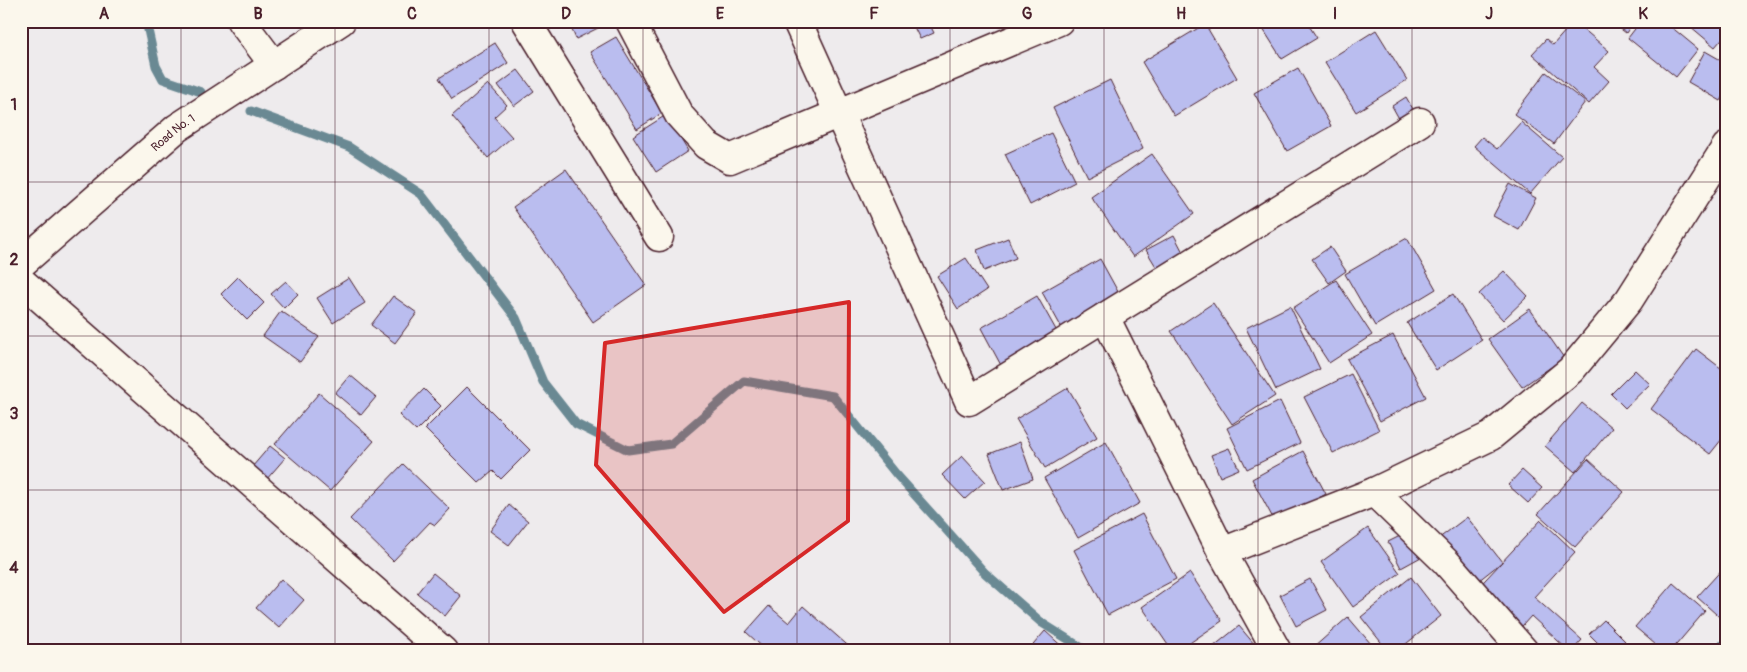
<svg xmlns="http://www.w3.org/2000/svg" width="1747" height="672" font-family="Pangolin,sans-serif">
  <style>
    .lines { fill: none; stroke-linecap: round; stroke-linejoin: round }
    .stream { stroke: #6a8993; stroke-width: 9 }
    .building { fill: #babdef; stroke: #4a1f2b }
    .minor-casing { stroke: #4a1f2b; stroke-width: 31 }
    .highway-casing { stroke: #4a1f2b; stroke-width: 31 }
    .minor { stroke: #fbf7ec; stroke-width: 28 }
    .highway { stroke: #fbf7ec; stroke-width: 28 }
    .marked { fill: #d62828; fill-opacity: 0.2; stroke: #d62828; stroke-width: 4; stroke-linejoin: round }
    .grid { fill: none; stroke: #4a1f2b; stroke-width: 1; stroke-opacity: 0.55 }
    .labels { text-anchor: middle; stroke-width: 4; stroke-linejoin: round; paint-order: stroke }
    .street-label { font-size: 12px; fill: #4a1f2b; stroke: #fbf7ec }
    .neatline { fill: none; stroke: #4a1f2b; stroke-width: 2 }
    .grid-label { font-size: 16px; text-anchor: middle; font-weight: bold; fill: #4a1f2b }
  </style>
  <rect width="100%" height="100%" fill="#eeebed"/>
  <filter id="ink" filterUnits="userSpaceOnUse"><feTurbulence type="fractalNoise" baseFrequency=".02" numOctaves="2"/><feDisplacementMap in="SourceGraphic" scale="10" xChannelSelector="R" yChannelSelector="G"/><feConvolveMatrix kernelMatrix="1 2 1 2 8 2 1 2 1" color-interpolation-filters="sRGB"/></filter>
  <g filter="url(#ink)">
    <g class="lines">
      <g class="stream">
        <polyline points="146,21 156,66 163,79 201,92"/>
        <polyline points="251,111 349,147 421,194 516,318 543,382 576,424 628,450 671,444 744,381 833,396 896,474 985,573 1042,623 1087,651"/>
        <polyline points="1704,651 1726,644"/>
      </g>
    </g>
    <g class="building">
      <polygon points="568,21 595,21 598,28 576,39"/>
      <polygon points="911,21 928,21 934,33 920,39"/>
      <polygon points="1258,21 1306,21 1317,38 1282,59"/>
      <polygon points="1574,21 1609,51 1594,67 1609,81 1589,104 1532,54 1546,39 1553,45"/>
      <polygon points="1610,21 1634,21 1626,33"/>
      <polygon points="1641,21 1664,21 1698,49 1676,77 1628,38"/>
      <polygon points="1684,21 1726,21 1726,34 1715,47"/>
      <polygon points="1205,24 1237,78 1174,116 1142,62"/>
      <polygon points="1376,30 1407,80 1356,112 1325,62"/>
      <polygon points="616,37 662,113 637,129 590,52"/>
      <polygon points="495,43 508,63 452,99 439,78"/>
      <polygon points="1705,51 1726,63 1726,92 1721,101 1688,82"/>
      <polygon points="1298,68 1331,126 1287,151 1254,93"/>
      <polygon points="518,70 534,91 514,106 498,85"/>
      <polygon points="1546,72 1585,102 1554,144 1514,114"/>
      <polygon points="1110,80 1143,149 1087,177 1053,108"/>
      <polygon points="488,84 507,105 494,117 512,137 488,158 452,116"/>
      <polygon points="1406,97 1417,116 1402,124 1392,106"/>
      <polygon points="666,115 688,151 656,172 633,136"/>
      <polygon points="1521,122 1562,157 1530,194 1474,146 1482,137 1497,149"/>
      <polygon points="1051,133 1075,182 1030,205 1005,154"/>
      <polygon points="1152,154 1194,214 1133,257 1091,197"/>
      <polygon points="566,169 646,285 593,322 513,207"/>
      <polygon points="1510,184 1536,198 1519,230 1493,216"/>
      <polygon points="1174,235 1186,258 1160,273 1146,250"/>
      <polygon points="1008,238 1016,258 984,271 977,250"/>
      <polygon points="1407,238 1436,289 1375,326 1345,274"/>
      <polygon points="1330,247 1346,271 1329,283 1312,259"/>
      <polygon points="966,258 987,290 958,309 937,276"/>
      <polygon points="1100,259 1122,299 1064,332 1042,292"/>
      <polygon points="1504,271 1528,296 1503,320 1479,294"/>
      <polygon points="238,277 264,303 247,320 221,294"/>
      <polygon points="349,278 365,303 333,323 317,298"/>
      <polygon points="1336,280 1372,335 1329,363 1293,308"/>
      <polygon points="286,281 298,294 284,308 271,294"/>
      <polygon points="1453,294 1482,340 1436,370 1407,323"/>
      <polygon points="393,296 417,313 395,343 371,325"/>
      <polygon points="1037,296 1060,337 1003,369 981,328"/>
      <polygon points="1213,303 1275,396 1232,424 1171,331"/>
      <polygon points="1290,306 1320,369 1276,390 1246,328"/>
      <polygon points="1530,309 1564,358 1522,387 1488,339"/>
      <polygon points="281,311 319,337 300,362 263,336"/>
      <polygon points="1393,335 1426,397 1380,421 1347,359"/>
      <polygon points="1696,349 1726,372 1726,434 1710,454 1651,409"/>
      <polygon points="1635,370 1650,384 1625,408 1611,394"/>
      <polygon points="1351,374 1379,430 1333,453 1304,397"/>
      <polygon points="350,375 376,397 361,415 335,393"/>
      <polygon points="467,387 530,450 501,479 493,471 479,483 425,429"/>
      <polygon points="1068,388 1097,437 1045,468 1016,419"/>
      <polygon points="424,389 441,406 416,431 399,415"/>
      <polygon points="319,393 374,441 330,491 275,444"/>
      <polygon points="1280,401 1300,443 1247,469 1227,428"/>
      <polygon points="1582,403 1612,428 1575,472 1545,446"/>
      <polygon points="1020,442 1033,479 1003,490 989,454"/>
      <polygon points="1106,442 1140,503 1078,538 1044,478"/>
      <polygon points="270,446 285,458 266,480 252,467"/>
      <polygon points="1229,448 1239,469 1220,477 1211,455"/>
      <polygon points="1303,451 1326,494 1275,522 1252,479"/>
      <polygon points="962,456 985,481 965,499 942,475"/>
      <polygon points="1588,459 1624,492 1575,547 1538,514"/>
      <polygon points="403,464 450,509 435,525 430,522 393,561 350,519"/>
      <polygon points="1522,470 1542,488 1528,503 1508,485"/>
      <polygon points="509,505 528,521 509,545 490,531"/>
      <polygon points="1142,514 1176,579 1108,615 1074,550"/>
      <polygon points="1467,517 1502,562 1473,585 1438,539"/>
      <polygon points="1541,520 1575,552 1534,597 1582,640 1572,651 1569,651 1531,616 1515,634 1472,594"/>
      <polygon points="1368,528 1400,573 1353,607 1321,562"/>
      <polygon points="1408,532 1421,557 1401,568 1388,542"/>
      <polygon points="1726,565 1726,623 1697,597"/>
      <polygon points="433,573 461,596 445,616 417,593"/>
      <polygon points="1190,573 1222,621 1178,651 1172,651 1142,607"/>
      <polygon points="1411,577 1441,616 1397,651 1388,651 1361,617"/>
      <polygon points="281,579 304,600 279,628 256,608"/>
      <polygon points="1310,579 1327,610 1296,626 1280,595"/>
      <polygon points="1673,583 1705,611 1671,651 1663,651 1635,627"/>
      <polygon points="769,606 789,623 803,606 854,651 767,651 746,632"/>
      <polygon points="1348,617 1377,651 1316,651 1313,648"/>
      <polygon points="1604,620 1625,641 1615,651 1606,651 1589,634"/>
      <polygon points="1239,626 1260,651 1208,651"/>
      <polygon points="1045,631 1067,651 1028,651"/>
    </g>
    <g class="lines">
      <g class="minor-casing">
        <g id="minor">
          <polyline points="241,21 274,65"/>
          <polyline points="526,21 659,237"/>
          <polyline points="630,21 679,115 706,145 730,159 1059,21"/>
          <polyline points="797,21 969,401 1420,122"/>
          <polyline points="21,281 443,651"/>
          <polyline points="1105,317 1222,552 1277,651"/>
          <polyline points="1374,492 1446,562 1524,651"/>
          <polyline points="1222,552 1374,492 1491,436 1571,370 1629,300 1726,147"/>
        </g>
      </g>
      <g class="highway-casing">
        <g id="highway">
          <path id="s1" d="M21,264L177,128L341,21"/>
        </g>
      </g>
      <use href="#minor" class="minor"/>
      <use href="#highway" class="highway"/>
    </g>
  </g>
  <path class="marked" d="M849,302L848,521L724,612L596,465L605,343Z"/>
  <path class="grid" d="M181,21V651M335,21V651M489,21V651M643,21V651M797,21V651M950,21V651M1104,21V651M1258,21V651M1412,21V651M1566,21V651M21,182H1726M21,336H1726M21,490H1726"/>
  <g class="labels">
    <g class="street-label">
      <text dy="4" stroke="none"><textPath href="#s1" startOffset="201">Road No. 1</textPath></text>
    </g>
  </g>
  <rect width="1747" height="672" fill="none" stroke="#fbf7ec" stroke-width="55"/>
  <rect x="28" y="28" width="1692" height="616" class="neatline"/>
  <g class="grid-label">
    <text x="104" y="19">A</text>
    <text x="258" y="19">B</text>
    <text x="412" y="19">C</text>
    <text x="566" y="19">D</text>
    <text x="720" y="19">E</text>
    <text x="874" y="19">F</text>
    <text x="1027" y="19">G</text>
    <text x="1181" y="19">H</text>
    <text x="1335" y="19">I</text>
    <text x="1489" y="19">J</text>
    <text x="1643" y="19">K</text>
    <text x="14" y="110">1</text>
    <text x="14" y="265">2</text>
    <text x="14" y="419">3</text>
    <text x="14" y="573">4</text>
  </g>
</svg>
